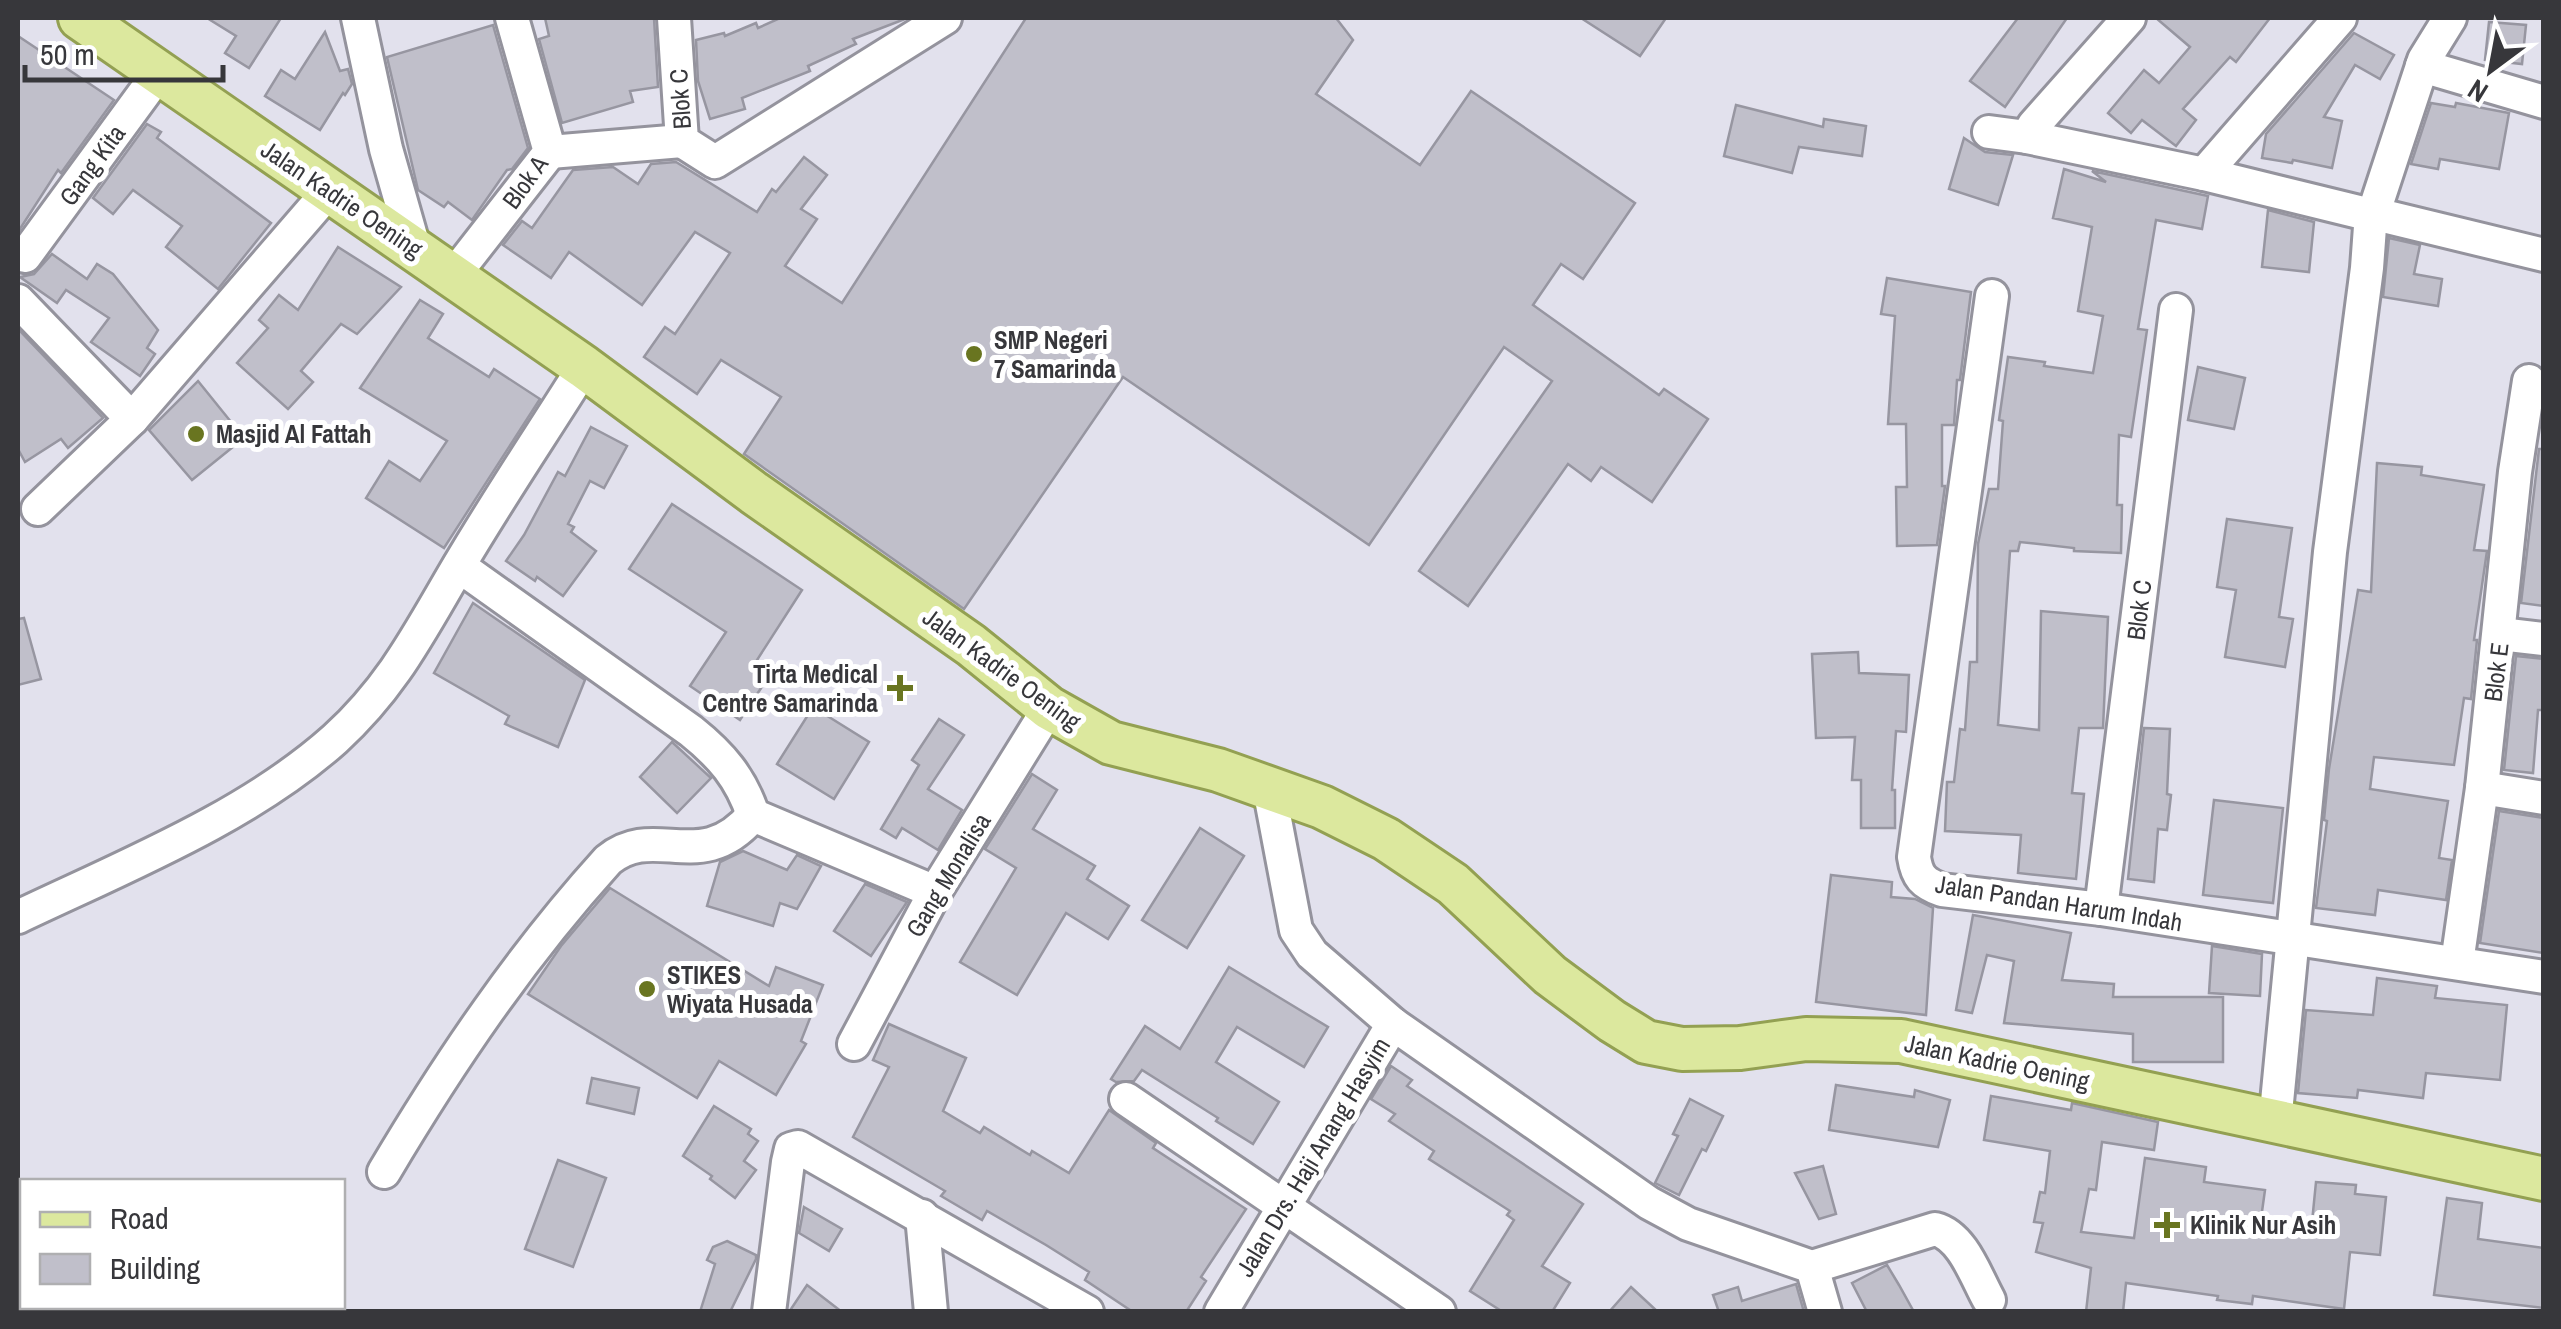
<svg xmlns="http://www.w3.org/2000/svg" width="2561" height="1329" font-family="'Archivo Narrow',sans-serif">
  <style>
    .building { fill: #c0bfca; stroke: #9796a1; stroke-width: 2.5 }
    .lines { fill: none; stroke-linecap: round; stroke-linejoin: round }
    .minor-casing { stroke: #94939d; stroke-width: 38 }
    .major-casing { stroke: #93a052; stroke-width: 48 }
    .minor { stroke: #fff; stroke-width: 32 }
    .major { stroke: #dce89e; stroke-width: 42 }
    .poi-dot { fill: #697520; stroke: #fff; stroke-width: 4 }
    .labels { text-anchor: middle; stroke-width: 10; stroke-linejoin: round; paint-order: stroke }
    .street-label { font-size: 25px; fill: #37373b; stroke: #fff }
    .poi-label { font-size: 25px; font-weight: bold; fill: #37373b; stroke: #fff; text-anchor: start }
  </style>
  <rect width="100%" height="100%" fill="#e2e1ed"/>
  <g class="building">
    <polygon points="207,18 281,18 249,68 225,53 236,36"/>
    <polygon points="545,18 654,18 658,87 630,91 633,102 562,123 539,39 549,36"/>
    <polygon points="780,18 904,18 905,19 853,39 856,44 808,66 810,71 742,98 745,109 710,119 698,81 696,40 724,33 725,36 756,23 758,28"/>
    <polygon points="1026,18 1336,18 1353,40 1316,94 1420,165 1471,91 1635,203 1583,279 1561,264 1533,305 1659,395 1664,389 1708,419 1652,502 1601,467 1591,481 1568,464 1468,606 1419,571 1552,381 1504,347 1369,545 1123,377 964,609 744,454 781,397 721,360 697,394 644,357 665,327 675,334 730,253 695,232 642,305 569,252 551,278 503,245 522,221 532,228 573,170 613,167 638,184 651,164 676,162 757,212 772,189 776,192 804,157 827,175 801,209 817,219 785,266 842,303"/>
    <polygon points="1581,18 1666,18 1640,56"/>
    <polygon points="2018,18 2067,18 2005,107 1970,81"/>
    <polygon points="2156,18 2270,18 2236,62 2230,57 2183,109 2196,120 2176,146 2142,120 2131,133 2108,113 2144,70 2159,83 2190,47"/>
    <polygon points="2489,22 2526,25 2522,64 2485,60"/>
    <polygon points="493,25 528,148 512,169 507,170 472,220 448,202 444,207 418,190 387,57"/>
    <polygon points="325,32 340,71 348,69 352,84 345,95 343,93 320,130 265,96 281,70 295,79"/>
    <polygon points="2354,33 2394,55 2380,79 2355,65 2324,117 2342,121 2332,168 2293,160 2292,163 2262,158 2266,134"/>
    <polygon points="18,36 114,100 61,173 58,170 18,232"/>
    <polygon points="2431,103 2455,107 2456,103 2509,113 2499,169 2440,159 2438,169 2411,164"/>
    <polygon points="1736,105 1823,127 1824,119 1866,126 1862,156 1799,147 1792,173 1724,156"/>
    <polygon points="147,124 161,132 157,138 271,223 218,289 166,247 182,226 133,190 113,214 93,198"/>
    <polygon points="1964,138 1985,152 2013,155 1998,205 1949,189"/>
    <polygon points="2064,169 2106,182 2092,171 2208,196 2202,229 2156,220 2138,329 2147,330 2131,437 2119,435 2117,505 2122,505 2121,553 2074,551 2074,548 2020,542 2018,551 2010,551 1998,725 2039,730 2041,611 2108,617 2103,728 2079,728 2072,793 2084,794 2076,879 2018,873 2021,835 1945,831 1947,782 1954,782 1960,729 1965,730 1970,662 1977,662 1978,544 1989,489 1998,489 2003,421 1999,420 2008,357 2045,362 2044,366 2093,373 2103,316 2078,311 2092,227 2053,218"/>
    <polygon points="2268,210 2314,222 2309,272 2262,267"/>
    <polygon points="2389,238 2420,245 2414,274 2442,279 2438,306 2383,297"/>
    <polygon points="338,247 401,287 357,334 341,324 301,371 313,382 288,409 237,363 268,328 259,320 279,295 298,310"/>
    <polygon points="52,254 87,279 97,264 113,274 158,330 147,348 155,354 140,376 91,342 109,318 66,290 57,303 20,277 34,274"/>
    <polygon points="1887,278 1971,292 1960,380 1957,380 1954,425 1942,425 1942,486 1945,486 1937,545 1897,546 1896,487 1907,487 1906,424 1888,424 1895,316 1881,314"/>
    <polygon points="420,300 443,314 428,338 489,377 494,369 540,399 444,548 366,498 389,461 420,481 447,441 360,388"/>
    <polygon points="18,329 103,418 68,448 61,439 25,462 18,449"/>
    <polygon points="2198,367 2245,378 2234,429 2188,420"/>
    <polygon points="198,381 244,438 192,480 149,430"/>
    <polygon points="591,427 627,446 604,488 590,481 568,524 574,527 571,532 596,551 563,596 537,577 535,581 506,561 524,535 558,472 565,476"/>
    <polygon points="2539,449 2544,449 2544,606 2521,603"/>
    <polygon points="2377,463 2422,467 2421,475 2484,485 2474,550 2487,551 2474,640 2477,640 2471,699 2464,698 2454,765 2374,757 2370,789 2448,801 2439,858 2452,860 2446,900 2378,890 2375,915 2316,908 2327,821 2324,820 2329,769 2358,590 2371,592"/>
    <polygon points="672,504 802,590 757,660 773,670 740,720 690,686 726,632 629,569"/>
    <polygon points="2227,519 2292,528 2279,617 2293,619 2285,667 2225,657 2236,590 2217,587"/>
    <polygon points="473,603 585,680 558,747 505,724 509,716 434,673"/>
    <polygon points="24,618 41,679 18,685 18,619"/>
    <polygon points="1858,652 1859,673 1909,675 1906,732 1896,731 1892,790 1895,790 1895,828 1861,828 1861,780 1852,780 1855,737 1816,738 1812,654"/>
    <polygon points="2516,656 2544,659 2544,710 2538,710 2533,773 2504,770"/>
    <polygon points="813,707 869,742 834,799 777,764"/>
    <polygon points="939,719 964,735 928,789 962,810 938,850 902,828 896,838 881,829 919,765 912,760"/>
    <polygon points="2144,728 2170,729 2167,794 2171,795 2167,830 2158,829 2154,882 2128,879"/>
    <polygon points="672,742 711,778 677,813 640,777"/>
    <polygon points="1032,774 1057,790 1033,829 1095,866 1087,879 1129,906 1108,939 1066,913 1017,995 960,962 1016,868 985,849"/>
    <polygon points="2214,800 2283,808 2273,903 2203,895"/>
    <polygon points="2499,811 2544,818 2544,953 2480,943"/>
    <polygon points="1200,828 1244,856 1187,948 1142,920"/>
    <polygon points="743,851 787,870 797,855 821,866 797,909 780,903 773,926 707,906 720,862"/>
    <polygon points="1831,875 1892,882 1891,897 1915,899 1933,908 1926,1015 1816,1002"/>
    <polygon points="865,884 907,902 871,956 834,931"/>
    <polygon points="610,888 769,986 776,967 823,985 801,1041 806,1044 776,1095 719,1061 697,1098 528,994 561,946"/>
    <polygon points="1973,915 2071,933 2062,980 2114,984 2113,997 2223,997 2223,1062 2133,1062 2133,1034 2004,1023 2014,961 1987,955 1972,1013 1956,1010"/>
    <polygon points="2212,946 2262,954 2260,996 2209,993"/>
    <polygon points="1229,967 1328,1027 1304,1067 1237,1027 1216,1062 1279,1102 1253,1144 1216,1121 1218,1118 1142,1070 1134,1081 1116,1082 1111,1079 1145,1026 1180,1049"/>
    <polygon points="2377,978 2437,986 2435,998 2507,1005 2500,1080 2426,1073 2423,1098 2358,1090 2357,1098 2298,1093 2306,1010 2373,1015"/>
    <polygon points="889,1024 966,1058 943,1111 980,1133 984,1127 1030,1155 1032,1151 1069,1173 1109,1110 1156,1143 1153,1148 1246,1209 1201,1277 1206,1281 1186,1312 1133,1312 1085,1280 1089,1272 1046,1245 987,1211 982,1220 941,1196 945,1191 853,1137 889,1067 873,1060"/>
    <polygon points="1391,1066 1412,1080 1407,1086 1583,1204 1542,1266 1570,1283 1552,1312 1503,1312 1470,1291 1514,1220 1507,1215 1510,1211 1429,1159 1434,1151 1389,1121 1395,1114 1371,1099"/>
    <polygon points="592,1078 639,1088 634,1114 587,1103"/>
    <polygon points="1836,1085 1914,1097 1915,1090 1950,1100 1938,1147 1829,1130"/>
    <polygon points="1991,1096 2071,1110 2072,1103 2158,1122 2154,1150 2102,1142 2096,1190 2089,1189 2081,1232 2134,1238 2145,1158 2206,1167 2204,1182 2265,1190 2260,1226 2311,1232 2316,1182 2356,1185 2355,1194 2386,1197 2380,1255 2350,1252 2344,1309 2253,1296 2252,1304 2217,1300 2218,1296 2126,1283 2123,1312 2086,1312 2091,1268 2036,1252 2043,1223 2034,1222 2040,1192 2045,1193 2050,1151 1984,1140"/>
    <polygon points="1690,1099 1723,1116 1706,1151 1702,1149 1679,1195 1655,1183 1678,1136 1673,1134"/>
    <polygon points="714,1106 751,1129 748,1134 758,1141 744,1161 756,1170 735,1198 710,1179 712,1176 683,1156"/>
    <polygon points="558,1160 606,1178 573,1267 525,1249"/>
    <polygon points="1823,1166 1836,1214 1819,1219 1795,1173"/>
    <polygon points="2447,1198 2482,1203 2478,1239 2544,1248 2544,1308 2434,1295"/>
    <polygon points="804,1207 842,1229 829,1251 799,1233"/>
    <polygon points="727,1241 756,1255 756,1259 730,1312 700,1312 715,1264 707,1260 713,1247"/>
    <polygon points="1887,1265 1899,1285 1914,1312 1867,1312 1852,1283"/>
    <polygon points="1796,1284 1804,1312 1719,1312 1713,1295 1738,1287 1742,1301"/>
    <polygon points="807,1285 842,1312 789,1312"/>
    <polygon points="1631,1287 1658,1312 1609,1312"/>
  </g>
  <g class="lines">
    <g class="minor-casing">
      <g id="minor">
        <polyline points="358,18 386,149 414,247"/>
        <polyline points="674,18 682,141 715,162 945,18"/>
        <polyline points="2129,18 2034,125 2027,137 2204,174 2363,213 2375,209 2424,60 2450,18"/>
        <polyline points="2422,66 2544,102"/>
        <polyline points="1989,132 2027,137"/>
        <polyline points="550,152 682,141"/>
        <polyline points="2204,174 2340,18"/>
        <polyline points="25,256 159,73"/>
        <polyline points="454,275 550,152 512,18"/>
        <path d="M1992,296L1914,857C1917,877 1923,883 1942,890L2101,909L2544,977"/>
        <polyline points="18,301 132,419"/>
        <polyline points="38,509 132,419 329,191"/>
        <path d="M459,566L691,731C721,755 741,778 753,815"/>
        <polyline points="2500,634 2544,639"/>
        <polyline points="1269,788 1296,930 1312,954 1393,1024 1649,1203 1688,1224 1812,1267 1825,1312"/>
        <polyline points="2482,788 2544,798"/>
        <polyline points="753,815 935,892"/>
        <polyline points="2101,909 2176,310"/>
        <path d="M18,917C123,867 248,817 335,739C393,686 419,633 458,567C498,499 542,434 584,367"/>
        <polyline points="2457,963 2482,788 2515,472 2529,381"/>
        <polyline points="854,1044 935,892 1049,708"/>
        <polyline points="1126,1099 1439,1312"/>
        <polyline points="2275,1123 2330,552 2367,268 2371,213 2544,255"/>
        <path d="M384,1172C450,1061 521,956 608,860C655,821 701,877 753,815"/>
        <polyline points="922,1216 931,1312"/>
        <path d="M1812,1267L1935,1229C1963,1236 1976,1277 1989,1300"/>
        <polyline points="769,1312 788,1162 791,1149 798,1147 1087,1312"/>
        <polyline points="1221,1312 1393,1024"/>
      </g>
    </g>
    <g class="major-casing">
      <polyline id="major" points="80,18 584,367 754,493 971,645 1049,708 1111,743 1218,770 1322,807 1386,839 1453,884 1550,975 1612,1021 1646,1042 1682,1049 1740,1048 1806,1039 1901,1041 2544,1179"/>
    </g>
    <use href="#minor" class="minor"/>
    <use href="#major" class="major"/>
  </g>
  <g class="poi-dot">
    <circle cx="974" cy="354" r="10"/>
    <circle cx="196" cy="434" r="10"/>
    <path d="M895 673h10v10h10v10h-10v10h-10v-10h-10v-10h10z"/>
    <circle cx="647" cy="989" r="10"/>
    <path d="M2162 1210h10v10h10v10h-10v10h-10v-10h-10v-10h10z"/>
  </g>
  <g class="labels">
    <g class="street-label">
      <text transform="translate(680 99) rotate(-94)" y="9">Blok C</text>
      <text transform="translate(92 165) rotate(-54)" y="9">Gang Kita</text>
      <text transform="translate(525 182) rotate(-54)" y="9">Blok A</text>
      <text transform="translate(342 199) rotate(34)" y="9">Jalan Kadrie Oening</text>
      <text transform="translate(2139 610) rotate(-83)" y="9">Blok C</text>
      <text transform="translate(1002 669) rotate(36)" y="9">Jalan Kadrie Oening</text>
      <text transform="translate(2496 672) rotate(-83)" y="9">Blok E</text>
      <text transform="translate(948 875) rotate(-59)" y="9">Gang Monalisa</text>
      <text transform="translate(2059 903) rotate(9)" y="9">Jalan Pandan Harum Indah</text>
      <text transform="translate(1997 1062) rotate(12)" y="9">Jalan Kadrie Oening</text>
      <text transform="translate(1313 1157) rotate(-59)" y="9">Jalan Drs. Haji Anang Hasyim</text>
    </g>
    <g class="poi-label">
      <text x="994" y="349">SMP Negeri<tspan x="994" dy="29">7 Samarinda</tspan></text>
      <text x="216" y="443">Masjid Al Fattah</text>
      <text x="878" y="683" text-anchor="end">Tirta Medical<tspan x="878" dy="29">Centre Samarinda</tspan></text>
      <text x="667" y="984">STIKES<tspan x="667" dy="29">Wiyata Husada</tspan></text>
      <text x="2190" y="1234">Klinik Nur Asih</text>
    </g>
  </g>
  <rect width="2561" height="1329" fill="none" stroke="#37373b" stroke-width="40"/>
  <rect x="20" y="1179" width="325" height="130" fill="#ffffff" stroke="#afafb1" stroke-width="2.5"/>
  <rect x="40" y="1212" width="50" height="15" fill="#dce89e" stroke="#afafb1" stroke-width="2.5"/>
  <text x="110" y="1229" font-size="30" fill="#37373b">Road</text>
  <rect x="40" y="1254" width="50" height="30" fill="#c0bfca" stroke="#afafb1" stroke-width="2.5"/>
  <text x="110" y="1279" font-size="30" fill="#37373b">Building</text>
  <g transform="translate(2491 70) rotate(212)" stroke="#ffffff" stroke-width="8" paint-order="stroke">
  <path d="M0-8L18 38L0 25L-18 38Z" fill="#37373b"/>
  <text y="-15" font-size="28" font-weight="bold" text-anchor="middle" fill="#37373b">N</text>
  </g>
  <path d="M25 65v15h198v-15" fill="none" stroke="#37373b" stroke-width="5"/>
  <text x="40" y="65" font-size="30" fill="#37373b" stroke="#ffffff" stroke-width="8" paint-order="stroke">50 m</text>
</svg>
